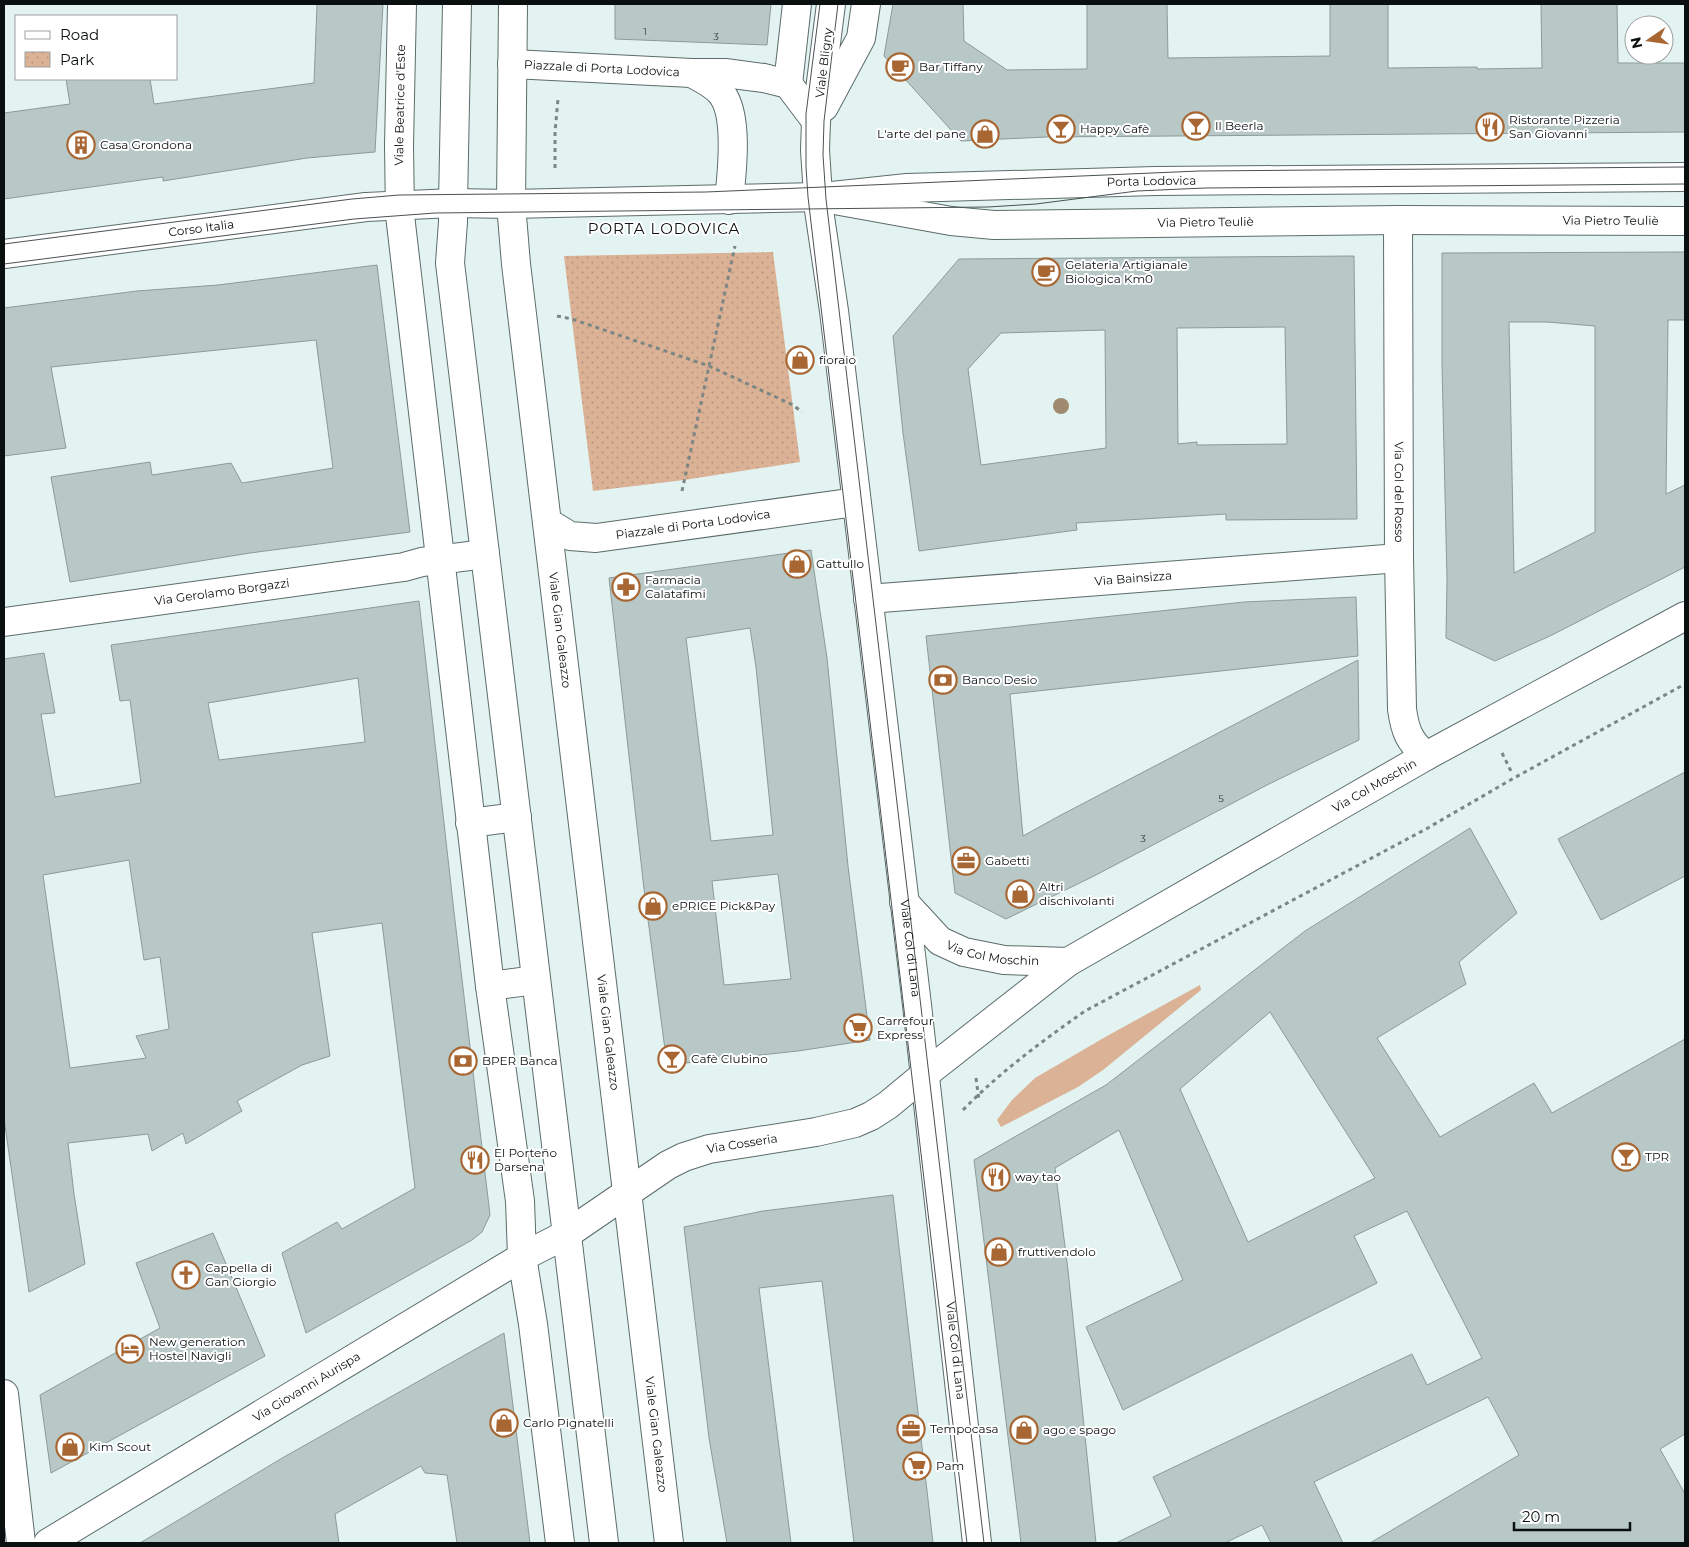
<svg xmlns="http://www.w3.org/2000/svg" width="1689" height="1547" font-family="Montserrat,sans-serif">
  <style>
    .green { fill: #dbb295 }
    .park { fill: url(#park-dots) }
    .building { fill: #b7c8c6; stroke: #8b9b99; fill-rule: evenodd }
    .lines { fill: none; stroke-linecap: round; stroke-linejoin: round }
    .minor-casing { stroke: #5c6c6a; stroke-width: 30 }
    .major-casing { stroke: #5c6c6a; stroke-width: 30 }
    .path { stroke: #7b8685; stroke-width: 3; stroke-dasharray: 4 4; stroke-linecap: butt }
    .minor { stroke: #fff; stroke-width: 28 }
    .major { stroke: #fff; stroke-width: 28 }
    .tram { stroke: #4a5252; stroke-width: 1 }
    .tree { fill: #9f8a6f }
    .labels { text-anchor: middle; stroke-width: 4; stroke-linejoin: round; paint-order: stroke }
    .number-label { font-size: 10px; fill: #353d3d }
    .street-label { font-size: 12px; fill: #0a0f0f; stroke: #fff }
    .poi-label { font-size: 12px; fill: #0a0f0f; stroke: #fff; text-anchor: start }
    .quarter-label { font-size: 15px; letter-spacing: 1px; fill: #0a0f0f; stroke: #fff }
  </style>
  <defs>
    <pattern id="park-dots" width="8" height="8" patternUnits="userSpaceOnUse" patternTransform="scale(1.25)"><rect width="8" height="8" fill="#dbb295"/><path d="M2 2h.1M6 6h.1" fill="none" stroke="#bb987f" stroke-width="1.8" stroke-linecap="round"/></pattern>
  </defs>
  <rect width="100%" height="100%" fill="#e2f3f1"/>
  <polygon class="green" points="1200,985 1201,990 1103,1070 1078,1087 1001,1127 997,1120 1012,1100 1035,1078 1107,1036"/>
  <polygon class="park" points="773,252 800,462 684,480 593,491 564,256"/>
  <g class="building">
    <polygon points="317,4 383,4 375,152 307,158 163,181 163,177 4,199 4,113 70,104 66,79 150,79 154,104 314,83"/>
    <polygon points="615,4 771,4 767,45 615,39"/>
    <polygon points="893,4 963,4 964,41 1007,70 1087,69 1087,4 1167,4 1168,58 1330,56 1330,4 1388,4 1388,68 1477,67 1477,69 1542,68 1541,4 1617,4 1618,63 1685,63 1685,132 1046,137 961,141 884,56"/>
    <path d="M1685,252V320H1668L1666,494L1685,485V567L1552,635L1495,661L1446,638L1447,579L1442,365V253ZM1509,322H1547L1595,326V532L1514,573Z"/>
    <path d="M1354,256L1357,519L1226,520V514L1076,523L1077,530L919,551L903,433L893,336L959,259ZM1285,327L1287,444L1197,445V442L1178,444L1177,328ZM1105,330L1106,448L981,465L968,369L1001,333Z"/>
    <polygon points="377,265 410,532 250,553 70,582 51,477 150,462 152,475 231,463 242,483 333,468 316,340 51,367 66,448 4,456 4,308 137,291 218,285"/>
    <path d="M811,550L827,658L848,866L870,1040L798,1051L667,1065L644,889L609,578ZM750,628L756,667L773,835L711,841L686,638ZM778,874L791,979L724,985L712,881Z"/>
    <polygon points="1356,597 1358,656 1010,694 1023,836 1061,815 1358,660 1359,740 1267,785 1094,876 1006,919 955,893 926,636 1244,602"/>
    <path d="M419,601L454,912L490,1215L482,1232L472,1240L306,1333L282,1253L337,1222L342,1229L415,1188L382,923L312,933L330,1056L302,1065L237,1101L242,1111L186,1144L183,1133L152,1151L148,1134L68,1143L74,1194L85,1264L29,1292L4,1119V659L44,653L55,713L41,714L55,797L141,783L130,700L120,701L111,645ZM358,678L365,742L219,760L208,703ZM129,860L144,960L160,957L169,1029L136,1036L146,1058L70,1068L43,875Z"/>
    <polygon points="1685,772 1685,876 1601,920 1558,839"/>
    <path d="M1470,828L1517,913L1459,962L1466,984L1377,1038L1440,1137L1534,1083L1552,1113L1685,1039V1434L1660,1449L1685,1494V1543H1370L1519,1455L1488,1397L1314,1482L1343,1543H1271L1262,1525L1225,1543H1116L1171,1516L1153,1477L1412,1354L1427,1385L1482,1358L1407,1211L1354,1236L1377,1283L1123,1410L1086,1327L1183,1280L1119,1130L1055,1168L1068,1270L1096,1543H1021L974,1160L1106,1085L1305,931ZM1270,1012L1375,1178L1248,1242L1180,1089Z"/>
    <polygon points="893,1195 933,1543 854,1543 822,1281 759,1288 791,1543 727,1543 709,1438 684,1227 763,1211"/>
    <polygon points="213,1233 265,1356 51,1473 40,1395 160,1328 136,1263"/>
    <polygon points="504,1333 530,1543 457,1543 447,1475 425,1473 421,1466 335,1514 339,1543 140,1543 284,1457"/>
  </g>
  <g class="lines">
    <g class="minor-casing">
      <g id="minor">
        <polyline points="402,4 399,145 400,215 490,986 520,1201 522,1257 533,1324 560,1543"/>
        <path id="s1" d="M831,4L816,121L815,150L819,210L834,311L917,1005L977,1543"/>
        <path id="s2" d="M512,64L692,73H725L764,78L788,84L816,121"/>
        <path d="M692,73C702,79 714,84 721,93C739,114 732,173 729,200"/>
        <polyline points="788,84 797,4"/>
        <polyline points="824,107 861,38 866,4"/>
        <path id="s3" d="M832,196L907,188L1155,181L1685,177"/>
        <path id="s4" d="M1398,220L1399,558L1402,709C1405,731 1409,741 1426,756"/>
        <path id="s5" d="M4,254L366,207L453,203"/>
        <path id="s6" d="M547,522L570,536L596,538L856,502"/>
        <path id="s7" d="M868,599L1399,558"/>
        <path id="s8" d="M4,622L404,567L422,562L485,554"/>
        <polyline points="470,823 517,817"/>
        <path id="s9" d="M904,902L940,941L964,952L1004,960L1068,962"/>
        <polyline points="490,986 536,980"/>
        <polyline points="4,1394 21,1543"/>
        <path id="s10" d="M48,1543L522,1257L567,1234"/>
      </g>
    </g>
    <g class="major-casing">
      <g id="major">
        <polyline points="457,4 453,203 453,222 450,263 604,1543"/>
        <path id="s11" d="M513,4L511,204L516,264L669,1543"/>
        <path id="s12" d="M453,203L511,204L818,197L951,221L994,225L1398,220L1685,221"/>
        <path id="s13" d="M567,1234L668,1165L684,1157L709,1149L816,1132L855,1123L871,1116L888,1105L929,1071L1068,962L1426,756L1685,616"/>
      </g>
    </g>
    <g class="path">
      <polyline points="555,168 555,132 558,99"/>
      <polyline points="557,316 572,319 709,366 793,405 802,412"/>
      <polyline points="682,491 735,246"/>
      <polyline points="1502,753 1512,773"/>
      <polyline points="976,1078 979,1100"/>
      <path d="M963,1110C1000,1072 1041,1042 1085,1011L1426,829L1514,778L1685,684"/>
    </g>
    <use href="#minor" class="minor"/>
    <use href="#major" class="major"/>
    <g class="tram">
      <polyline points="820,4 806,114 806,167 808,197 967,1543"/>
      <polyline points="838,4 824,121 823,155 826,199 984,1543"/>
      <polyline points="4,244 352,199 399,195 706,192 1199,171 1685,167"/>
      <polyline points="4,264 354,219 435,213 988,207 1036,204 1137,191 1205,188 1685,184"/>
    </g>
  </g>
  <circle class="tree" cx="1061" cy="406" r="8"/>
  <defs>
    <g id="cafe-ring" transform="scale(1.4375)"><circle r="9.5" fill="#fff" stroke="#a86633" stroke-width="1.5"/><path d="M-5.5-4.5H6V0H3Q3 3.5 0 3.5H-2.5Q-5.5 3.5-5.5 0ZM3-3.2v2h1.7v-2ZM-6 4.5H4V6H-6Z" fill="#a86633"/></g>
    <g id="bar-ring" transform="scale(1.4375)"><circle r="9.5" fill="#fff" stroke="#a86633" stroke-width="1.5"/><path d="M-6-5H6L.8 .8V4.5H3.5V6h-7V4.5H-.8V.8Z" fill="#a86633"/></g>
    <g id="restaurant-ring" transform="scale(1.4375)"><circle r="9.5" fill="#fff" stroke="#a86633" stroke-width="1.5"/><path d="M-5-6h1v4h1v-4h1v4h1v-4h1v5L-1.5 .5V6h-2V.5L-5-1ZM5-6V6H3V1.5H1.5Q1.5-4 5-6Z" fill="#a86633"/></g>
    <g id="shop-ring" transform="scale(1.4375)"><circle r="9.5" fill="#fff" stroke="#a86633" stroke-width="1.5"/><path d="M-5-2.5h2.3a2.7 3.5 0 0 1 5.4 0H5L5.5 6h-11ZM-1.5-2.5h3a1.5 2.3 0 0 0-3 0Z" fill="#a86633"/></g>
    <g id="building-ring" transform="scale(1.4375)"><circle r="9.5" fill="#fff" stroke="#a86633" stroke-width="1.5"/><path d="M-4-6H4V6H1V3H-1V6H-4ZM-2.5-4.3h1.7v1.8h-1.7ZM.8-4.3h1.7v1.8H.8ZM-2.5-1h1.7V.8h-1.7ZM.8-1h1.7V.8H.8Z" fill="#a86633"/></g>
    <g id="pharmacy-ring" transform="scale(1.4375)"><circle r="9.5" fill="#fff" stroke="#a86633" stroke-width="1.5"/><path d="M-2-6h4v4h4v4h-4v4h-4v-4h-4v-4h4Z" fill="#a86633"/></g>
    <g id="bank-ring" transform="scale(1.4375)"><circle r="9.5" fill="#fff" stroke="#a86633" stroke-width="1.5"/><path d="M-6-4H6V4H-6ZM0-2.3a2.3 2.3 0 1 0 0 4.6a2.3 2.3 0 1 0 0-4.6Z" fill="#a86633"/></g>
    <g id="office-ring" transform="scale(1.4375)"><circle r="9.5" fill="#fff" stroke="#a86633" stroke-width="1.5"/><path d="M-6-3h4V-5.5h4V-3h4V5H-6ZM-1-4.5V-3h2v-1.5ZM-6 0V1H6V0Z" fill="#a86633"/></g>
    <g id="supermarket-ring" transform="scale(1.4375)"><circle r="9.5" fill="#fff" stroke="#a86633" stroke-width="1.5"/><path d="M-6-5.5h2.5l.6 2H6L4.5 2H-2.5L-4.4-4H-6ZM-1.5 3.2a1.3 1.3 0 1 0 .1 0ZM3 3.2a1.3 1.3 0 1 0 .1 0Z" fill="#a86633"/></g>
    <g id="church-ring" transform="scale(1.4375)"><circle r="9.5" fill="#fff" stroke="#a86633" stroke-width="1.5"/><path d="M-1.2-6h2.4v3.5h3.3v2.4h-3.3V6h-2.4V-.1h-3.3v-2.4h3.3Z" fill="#a86633"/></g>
    <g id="hotel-ring" transform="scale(1.4375)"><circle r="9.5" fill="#fff" stroke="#a86633" stroke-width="1.5"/><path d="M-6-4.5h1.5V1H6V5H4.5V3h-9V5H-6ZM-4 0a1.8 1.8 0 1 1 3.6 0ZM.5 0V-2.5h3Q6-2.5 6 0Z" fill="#a86633"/></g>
  </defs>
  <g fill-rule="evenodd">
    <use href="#cafe-ring" x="900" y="67"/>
    <use href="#bar-ring" x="1196" y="126"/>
    <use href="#restaurant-ring" x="1490" y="127"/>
    <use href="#bar-ring" x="1061" y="129"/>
    <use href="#shop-ring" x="985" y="134"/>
    <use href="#building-ring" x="81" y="145"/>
    <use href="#cafe-ring" x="1046" y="272"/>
    <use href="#shop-ring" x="800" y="360"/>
    <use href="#shop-ring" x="797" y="564"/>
    <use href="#pharmacy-ring" x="626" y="587"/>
    <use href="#bank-ring" x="943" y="680"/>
    <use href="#office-ring" x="966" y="861"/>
    <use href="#shop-ring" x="1020" y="894"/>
    <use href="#shop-ring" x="653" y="906"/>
    <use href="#supermarket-ring" x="858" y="1028"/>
    <use href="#bar-ring" x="672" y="1059"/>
    <use href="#bank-ring" x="463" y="1061"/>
    <use href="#bar-ring" x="1626" y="1157"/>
    <use href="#restaurant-ring" x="475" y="1160"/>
    <use href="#restaurant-ring" x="996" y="1177"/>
    <use href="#shop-ring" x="999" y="1252"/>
    <use href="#church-ring" x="186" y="1275"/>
    <use href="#hotel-ring" x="130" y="1349"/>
    <use href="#shop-ring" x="504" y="1423"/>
    <use href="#office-ring" x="911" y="1429"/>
    <use href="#shop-ring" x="1024" y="1430"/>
    <use href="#shop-ring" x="70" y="1447"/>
    <use href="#supermarket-ring" x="917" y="1466"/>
  </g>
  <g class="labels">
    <g class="number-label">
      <text x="645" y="35">1</text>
      <text x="716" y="40">3</text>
      <text x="1221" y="802">5</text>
      <text x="1143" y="842">3</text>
    </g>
    <g class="street-label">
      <text transform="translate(824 63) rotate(-83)" y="4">Viale Bligny</text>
      <text dy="4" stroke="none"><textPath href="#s2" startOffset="90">Piazzale di Porta Lodovica</textPath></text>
      <text transform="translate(400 105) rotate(-89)" y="4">Viale Beatrice d'Este</text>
      <text dy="4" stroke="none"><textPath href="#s3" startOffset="320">Porta Lodovica</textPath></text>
      <text dy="4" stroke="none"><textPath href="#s12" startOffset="1160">Via Pietro Teuliè</textPath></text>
      <text dy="4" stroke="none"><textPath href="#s12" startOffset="755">Via Pietro Teuliè</textPath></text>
      <text dy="4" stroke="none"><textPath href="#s5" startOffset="199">Corso Italia</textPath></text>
      <text dy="4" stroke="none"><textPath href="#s4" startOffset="272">Via Col del Rosso</textPath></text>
      <text dy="4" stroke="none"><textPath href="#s6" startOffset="151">Piazzale di Porta Lodovica</textPath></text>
      <text dy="4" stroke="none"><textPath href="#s7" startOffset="266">Via Bainsizza</textPath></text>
      <text dy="4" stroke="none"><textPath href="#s8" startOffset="220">Via Gerolamo Borgazzi</textPath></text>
      <text dy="4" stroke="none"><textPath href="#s11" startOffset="629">Viale Gian Galeazzo</textPath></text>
      <text dy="4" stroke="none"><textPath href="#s13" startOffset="936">Via Col Moschin</textPath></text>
      <text dy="4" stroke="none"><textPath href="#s1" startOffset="951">Viale Col di Lana</textPath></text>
      <text dy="4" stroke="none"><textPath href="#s9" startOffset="108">Via Col Moschin</textPath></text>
      <text dy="4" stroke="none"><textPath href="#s11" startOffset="1034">Viale Gian Galeazzo</textPath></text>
      <text dy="4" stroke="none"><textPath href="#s13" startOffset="200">Via Cosseria</textPath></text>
      <text dy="4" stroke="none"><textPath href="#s1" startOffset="1356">Viale Col di Lana</textPath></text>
      <text dy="4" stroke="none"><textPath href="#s10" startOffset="302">Via Giovanni Aurispa</textPath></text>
      <text dy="4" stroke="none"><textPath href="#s11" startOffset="1439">Viale Gian Galeazzo</textPath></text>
    </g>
    <g class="poi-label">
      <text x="919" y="71">Bar Tiffany</text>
      <text x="1509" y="124">Ristorante Pizzeria<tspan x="1509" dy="14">San Giovanni</tspan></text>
      <text x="1215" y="130">Il Beerla</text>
      <text x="1080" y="133">Happy Cafè</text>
      <text x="966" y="138" text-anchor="end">L'arte del pane</text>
      <text x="100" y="149">Casa Grondona</text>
      <text x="1065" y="269">Gelateria Artigianale<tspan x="1065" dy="14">Biologica Km0</tspan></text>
      <text x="819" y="364">fioraio</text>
      <text x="816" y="568">Gattullo</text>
      <text x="645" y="584">Farmacia<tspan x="645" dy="14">Calatafimi</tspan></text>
      <text x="962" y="684">Banco Desio</text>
      <text x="985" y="865">Gabetti</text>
      <text x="1039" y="891">Altri<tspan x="1039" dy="14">dischivolanti</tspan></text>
      <text x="672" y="910">ePRICE Pick&amp;Pay</text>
      <text x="877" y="1025">Carrefour<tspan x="877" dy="14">Express</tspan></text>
      <text x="691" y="1063">Cafè Clubino</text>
      <text x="482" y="1065">BPER Banca</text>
      <text x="494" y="1157">El Porteño<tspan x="494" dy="14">Darsena</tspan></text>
      <text x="1645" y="1161">TPR</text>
      <text x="1015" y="1181">way tao</text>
      <text x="1018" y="1256">fruttivendolo</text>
      <text x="205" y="1272">Cappella di<tspan x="205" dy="14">Gan Giorgio</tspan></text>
      <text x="149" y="1346">New generation<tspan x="149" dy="14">Hostel Navigli</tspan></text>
      <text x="523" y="1427">Carlo Pignatelli</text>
      <text x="930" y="1433">Tempocasa</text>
      <text x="1043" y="1434">ago e spago</text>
      <text x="89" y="1451">Kim Scout</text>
      <text x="936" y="1470">Pam</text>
    </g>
    <g class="quarter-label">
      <text x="664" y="234">PORTA LODOVICA</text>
    </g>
  </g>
  <rect width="1689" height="1547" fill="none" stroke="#0a0f0f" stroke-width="10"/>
  <rect x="15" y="15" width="162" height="65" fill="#ffffff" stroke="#9d9f9f"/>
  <rect x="25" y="31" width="25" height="8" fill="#ffffff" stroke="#9d9f9f"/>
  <text x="60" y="40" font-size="15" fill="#0a0f0f">Road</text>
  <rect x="25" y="52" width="25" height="15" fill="url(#park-dots)" stroke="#9d9f9f"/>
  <text x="60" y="65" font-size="15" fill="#0a0f0f">Park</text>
  <g transform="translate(1649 40) rotate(257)"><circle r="24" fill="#ffffff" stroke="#9d9f9f"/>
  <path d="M0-4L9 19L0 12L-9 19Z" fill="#a86633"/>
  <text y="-8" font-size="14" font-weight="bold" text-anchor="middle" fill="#0a0f0f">N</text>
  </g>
  <path d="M1514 1522v8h116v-8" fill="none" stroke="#0a0f0f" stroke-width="2.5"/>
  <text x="1522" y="1522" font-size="15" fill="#0a0f0f" stroke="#ffffff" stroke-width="4" paint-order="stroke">20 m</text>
</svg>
